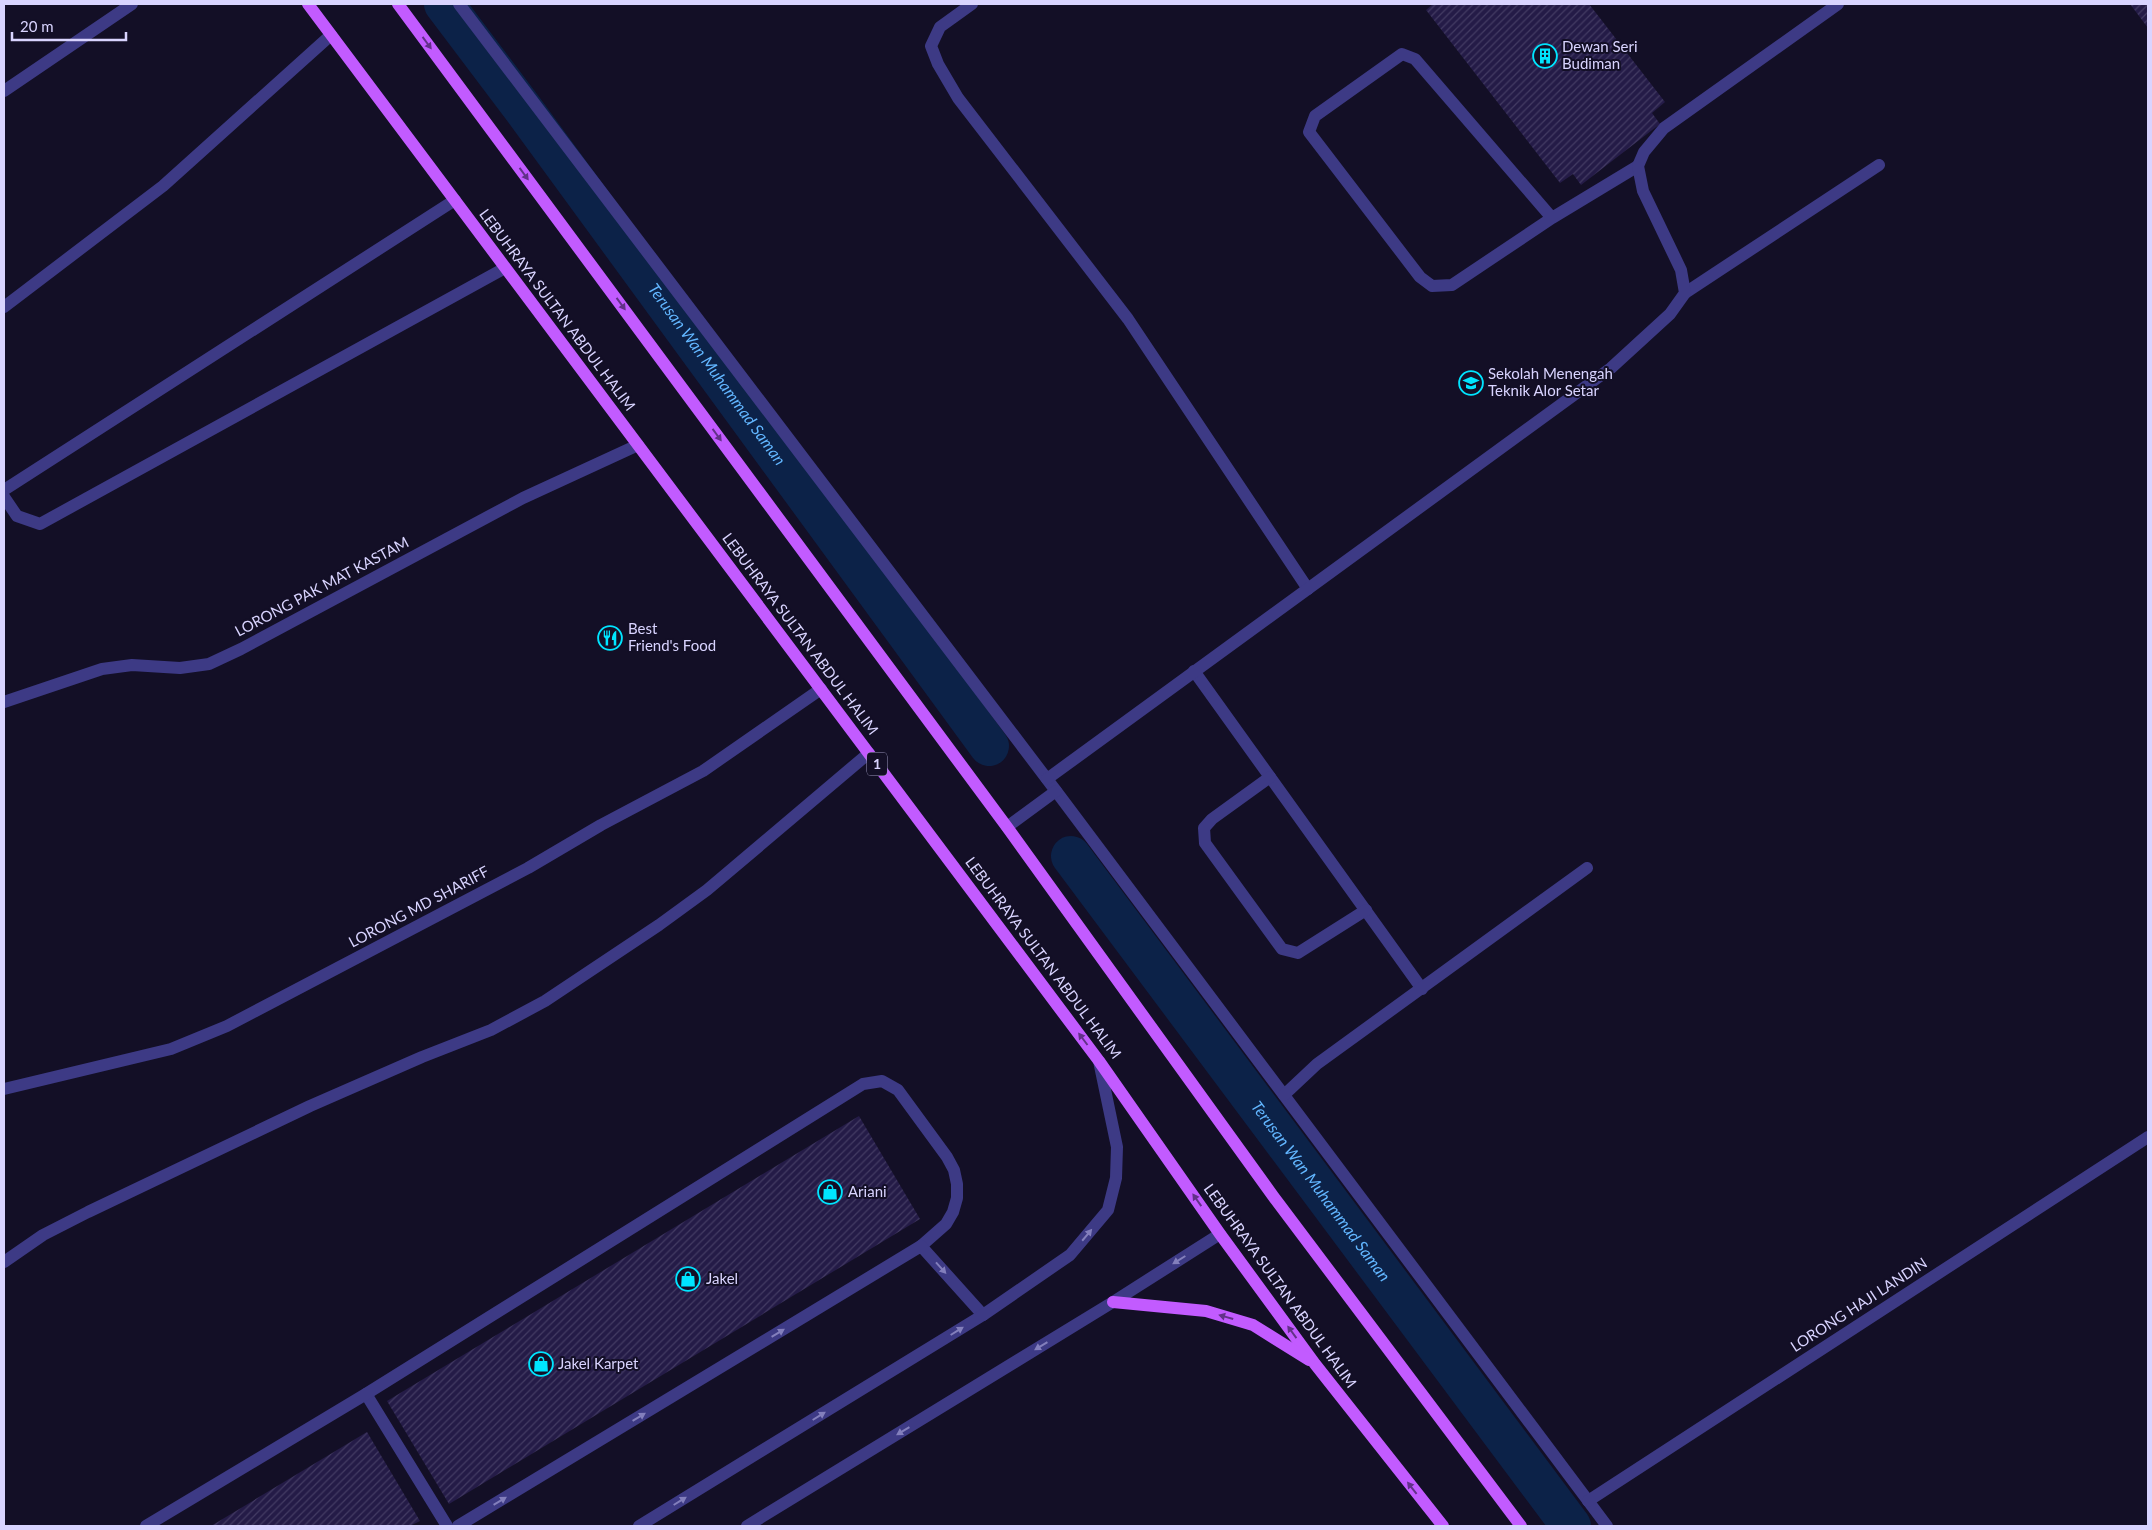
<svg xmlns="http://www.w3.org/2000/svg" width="2152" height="1530" font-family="Lato,sans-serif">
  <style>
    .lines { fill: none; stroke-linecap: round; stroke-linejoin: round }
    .canal { stroke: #0c2248; stroke-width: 40 }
    .building { fill: url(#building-hatch) }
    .minor { stroke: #3d3a85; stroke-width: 12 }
    .major { stroke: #c25bff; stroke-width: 12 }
    .oneway { fill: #623188 }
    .oneway2 { fill: #837fbc }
    .labels { text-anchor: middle; stroke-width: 4; stroke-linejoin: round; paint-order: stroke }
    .shield { fill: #130f26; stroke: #9e99be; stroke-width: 1 }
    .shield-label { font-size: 14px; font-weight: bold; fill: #d9d4ff }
    .poi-label { font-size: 15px; fill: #d9d4ff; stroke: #130f26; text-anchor: start }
    .street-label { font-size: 15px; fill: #d9d4ff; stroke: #130f26 }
    .water-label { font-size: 16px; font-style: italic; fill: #62b6ff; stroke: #130f26 }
  </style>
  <defs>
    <pattern id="building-hatch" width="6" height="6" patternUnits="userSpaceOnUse" patternTransform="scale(1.25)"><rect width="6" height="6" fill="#241b47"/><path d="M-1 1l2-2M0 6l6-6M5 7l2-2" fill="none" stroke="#433b63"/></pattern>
  </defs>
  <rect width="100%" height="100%" fill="#130f26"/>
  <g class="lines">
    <g class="canal">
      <path id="s1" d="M444,4L524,110L989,746"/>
      <path id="s2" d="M1071,856L1571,1526"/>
    </g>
  </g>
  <g class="building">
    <polygon points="1433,4 1589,4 1665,102 1652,113 1660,124 1581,185 1573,174 1560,183 1426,10"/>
    <polygon points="2130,4 2148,4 2148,28"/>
    <polygon points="859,1116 920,1219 449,1504 387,1401"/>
    <polygon points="367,1432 420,1521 410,1526 211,1526"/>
  </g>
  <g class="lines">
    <g class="minor">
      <polyline points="459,4 1056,791 1607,1526"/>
      <polyline points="972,4 940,27 931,46 938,64 958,98 1128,319 1308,589"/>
      <polyline points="4,91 132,4"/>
      <polyline points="1552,218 1415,59 1402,54 1315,116 1309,132 1420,277 1432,286 1452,285 1552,218 1638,166"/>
      <polyline points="1685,293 1879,165"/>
      <polyline points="4,307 163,186 331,35"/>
      <polyline points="4,490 455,200"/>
      <polyline points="4,497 17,516 40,524 505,268"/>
      <polyline points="1194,671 1422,989"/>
      <polyline points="4,702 102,669 132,665 180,668 209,664 241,649 523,498 638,445"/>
      <polyline points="1270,777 1212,819 1204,828 1205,843 1282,949 1298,953 1366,910"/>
      <polyline points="1047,779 1611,368 1670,314 1685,293 1681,270 1643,191 1638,166 1644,152 1664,128 1838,4"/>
      <polyline points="1007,827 1056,791"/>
      <polyline points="4,1089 171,1049 227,1026 528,868 601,825 703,771 821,689"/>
      <polyline points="1284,1095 1317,1064 1587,868"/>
      <polyline points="4,1262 43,1235 88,1212 310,1106 422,1057 491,1030 545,1001 659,925 707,890 869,753"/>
      <polyline points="366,1394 447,1526"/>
      <polyline points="1588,1501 2148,1137"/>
      <polyline points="146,1526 366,1394 863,1084 882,1081 898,1090 947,1157 954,1170 957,1184 957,1198 953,1212 946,1224 921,1246"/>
      <polyline points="458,1526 921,1246 983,1315"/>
      <polyline points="639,1526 983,1315 1070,1255 1108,1210 1116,1178 1117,1147 1099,1061"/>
      <polyline points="747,1526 1113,1302 1220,1234"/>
    </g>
    <g class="major">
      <polyline points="308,4 1099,1061 1220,1234 1315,1364 1443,1526"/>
      <polyline points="398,4 1007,827 1273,1196 1521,1526"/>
      <polyline points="1113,1302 1206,1311 1253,1325 1309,1360"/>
    </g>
  </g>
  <defs><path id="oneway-solid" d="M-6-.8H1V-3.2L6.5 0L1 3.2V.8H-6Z" transform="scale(1.25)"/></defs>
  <g class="oneway">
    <use href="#oneway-solid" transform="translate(427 43) rotate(54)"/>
    <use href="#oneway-solid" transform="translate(524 174) rotate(54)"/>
    <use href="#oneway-solid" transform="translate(621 304) rotate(54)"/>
    <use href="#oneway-solid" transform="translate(717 435) rotate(54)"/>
    <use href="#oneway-solid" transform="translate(1083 1039) rotate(-127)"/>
    <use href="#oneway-solid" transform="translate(1197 1200) rotate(-125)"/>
    <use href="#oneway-solid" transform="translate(1226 1317) rotate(-164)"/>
    <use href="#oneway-solid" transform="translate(1292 1332) rotate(-126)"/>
    <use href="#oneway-solid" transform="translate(1412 1488) rotate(-128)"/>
  </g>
  <g class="oneway2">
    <use href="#oneway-solid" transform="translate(1087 1235) rotate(-50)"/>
    <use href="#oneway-solid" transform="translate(1179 1260) rotate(148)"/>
    <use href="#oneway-solid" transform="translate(941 1268) rotate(48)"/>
    <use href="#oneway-solid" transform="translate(957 1331) rotate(-32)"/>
    <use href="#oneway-solid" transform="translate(778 1333) rotate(-31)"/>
    <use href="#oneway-solid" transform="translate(1041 1346) rotate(149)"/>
    <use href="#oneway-solid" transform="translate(819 1416) rotate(-32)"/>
    <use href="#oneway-solid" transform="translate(639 1417) rotate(-31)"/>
    <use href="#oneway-solid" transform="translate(903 1431) rotate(149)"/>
    <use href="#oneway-solid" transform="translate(500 1501) rotate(-31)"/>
    <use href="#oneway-solid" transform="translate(680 1501) rotate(-32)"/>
  </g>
  <defs>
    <g id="building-ring" transform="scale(1.25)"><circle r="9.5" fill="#130f26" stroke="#00e5ff" stroke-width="1.5"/><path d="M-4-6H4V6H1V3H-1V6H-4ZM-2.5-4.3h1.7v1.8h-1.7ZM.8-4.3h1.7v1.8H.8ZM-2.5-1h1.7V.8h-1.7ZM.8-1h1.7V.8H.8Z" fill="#00e5ff"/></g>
    <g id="school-ring" transform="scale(1.25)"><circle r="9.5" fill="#130f26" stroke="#00e5ff" stroke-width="1.5"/><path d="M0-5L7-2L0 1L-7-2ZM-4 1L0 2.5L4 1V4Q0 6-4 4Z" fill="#00e5ff"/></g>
    <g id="restaurant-ring" transform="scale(1.25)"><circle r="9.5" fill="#130f26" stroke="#00e5ff" stroke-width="1.5"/><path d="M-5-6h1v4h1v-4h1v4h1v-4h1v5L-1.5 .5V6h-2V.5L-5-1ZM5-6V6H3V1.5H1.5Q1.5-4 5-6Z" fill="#00e5ff"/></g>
    <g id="shop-ring" transform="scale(1.25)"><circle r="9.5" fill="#130f26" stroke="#00e5ff" stroke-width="1.5"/><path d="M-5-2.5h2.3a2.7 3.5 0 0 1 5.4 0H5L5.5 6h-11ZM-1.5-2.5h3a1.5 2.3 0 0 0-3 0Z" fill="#00e5ff"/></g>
  </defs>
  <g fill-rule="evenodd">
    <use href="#building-ring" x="1545" y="56"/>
    <use href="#school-ring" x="1471" y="383"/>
    <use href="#restaurant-ring" x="610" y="638"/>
    <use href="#shop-ring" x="830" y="1192"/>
    <use href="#shop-ring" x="688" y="1279"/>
    <use href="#shop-ring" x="541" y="1364"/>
  </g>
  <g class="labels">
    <rect class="shield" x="867" y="752.5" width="20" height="23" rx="4"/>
    <g class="shield-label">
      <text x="877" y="769">1</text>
    </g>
    <g class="poi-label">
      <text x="1562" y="52">Dewan Seri<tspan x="1562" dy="17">Budiman</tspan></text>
      <text x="1488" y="379">Sekolah Menengah<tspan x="1488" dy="17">Teknik Alor Setar</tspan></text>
      <text x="628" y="634">Best<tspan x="628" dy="17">Friend's Food</tspan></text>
      <text x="848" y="1197">Ariani</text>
      <text x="706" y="1284">Jakel</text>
      <text x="558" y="1369">Jakel Karpet</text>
    </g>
    <g class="street-label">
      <text transform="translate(557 310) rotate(53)" y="5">LEBUHRAYA SULTAN ABDUL HALIM</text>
      <text transform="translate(322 587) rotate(-28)" y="5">LORONG PAK MAT KASTAM</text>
      <text transform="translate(800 634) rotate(53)" y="5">LEBUHRAYA SULTAN ABDUL HALIM</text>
      <text transform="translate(419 907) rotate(-28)" y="5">LORONG MD SHARIFF</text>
      <text transform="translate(1043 958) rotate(53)" y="5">LEBUHRAYA SULTAN ABDUL HALIM</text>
      <text transform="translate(1280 1286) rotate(54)" y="5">LEBUHRAYA SULTAN ABDUL HALIM</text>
      <text transform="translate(1859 1305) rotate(-33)" y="5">LORONG HAJI LANDIN</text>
    </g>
    <g class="water-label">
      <text dy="6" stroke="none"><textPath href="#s1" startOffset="460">Terusan Wan Muhammad Saman</textPath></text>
      <text dy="6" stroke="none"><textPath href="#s2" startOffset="418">Terusan Wan Muhammad Saman</textPath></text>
    </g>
  </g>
  <rect width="2152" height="1530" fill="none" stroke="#d9d4ff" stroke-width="10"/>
  <path d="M12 32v8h114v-8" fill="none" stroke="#d9d4ff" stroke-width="2.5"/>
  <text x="20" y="32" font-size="15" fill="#d9d4ff" stroke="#130f26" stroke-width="4" paint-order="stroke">20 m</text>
</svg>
